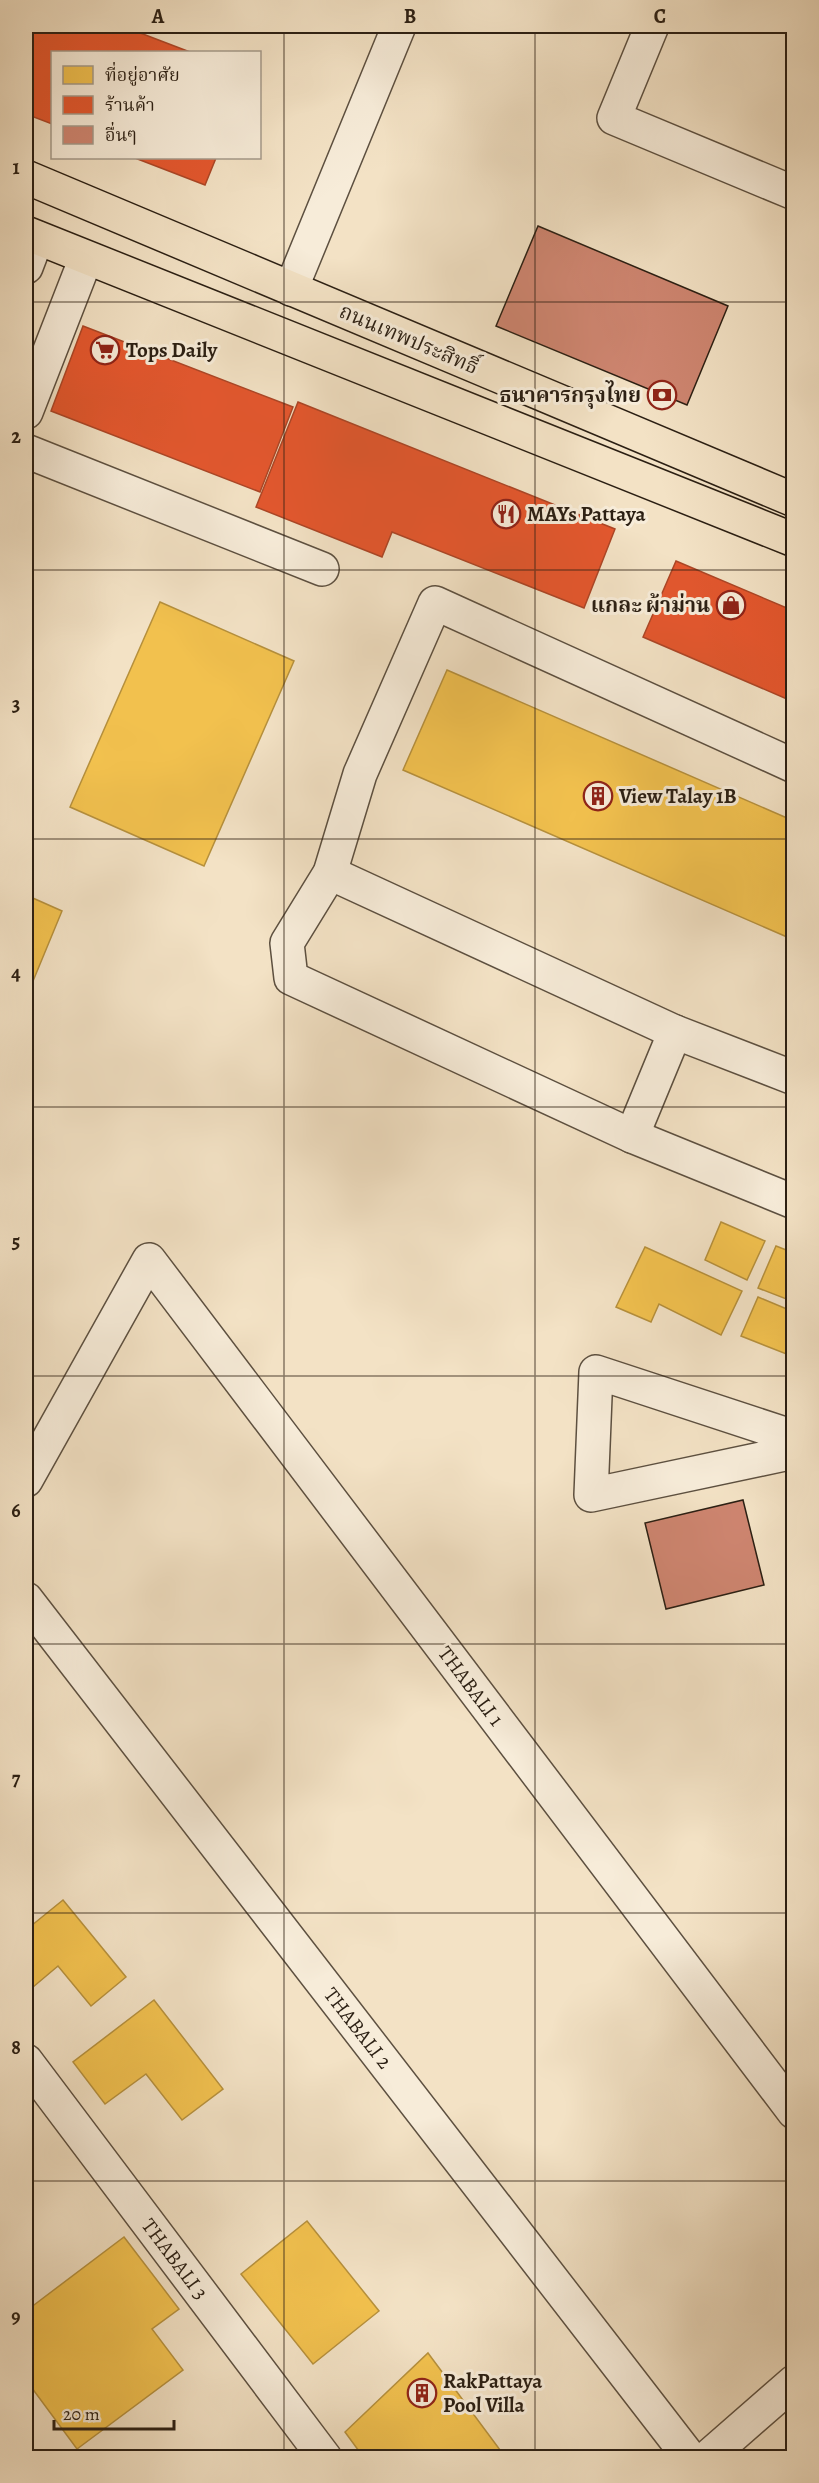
<svg xmlns="http://www.w3.org/2000/svg" width="819" height="2483" font-family="Alegreya,'Noto Serif Thai',serif">
  <style>
    .homes { fill: #f2c14e; stroke: #b6903c; stroke-width: 1.5 }
    .shops { fill: #e4572e; stroke: #ac4626; stroke-width: 1.5 }
    .building { fill: #ce8570; stroke: #2b1f13; stroke-width: 1.5 }
    .lines { fill: none; stroke-linecap: round; stroke-linejoin: round }
    .minor-casing { stroke: #5d5040; stroke-width: 36 }
    .major-casing { stroke: #2b1f13; stroke-width: 36 }
    .minor { stroke: #f7ecd9; stroke-width: 33 }
    .major { stroke: #f3e2c5; stroke-width: 33 }
    .grid { fill: none; stroke: #2b1f13; stroke-width: 1.5; stroke-opacity: 0.55 }
    .labels { text-anchor: middle; stroke-width: 6; stroke-linejoin: round; paint-order: stroke }
    .street-label { font-size: 21px; fill: #2b1f13; stroke: #f7ecd9 }
    .poi-label { font-size: 21px; font-weight: bold; fill: #2b1f13; stroke: #f7ecd9; text-anchor: start }
    .neatline { fill: none; stroke: #2b1f13; stroke-width: 2 }
    .grid-label { font-size: 20px; text-anchor: middle; font-weight: bold; fill: #2b1f13 }
  </style>
  <rect width="100%" height="100%" fill="#f3e2c5"/>
  <filter id="stains"><feTurbulence type="fractalNoise" baseFrequency=".00333" numOctaves="4"/><feColorMatrix values="0 0 0 0 .2 0 0 0 0 .09 0 0 0 0 .02 0 0 0 .5 -.17"/></filter>
  <radialGradient id="worn" r=".72"><stop offset=".6" stop-color="#630" stop-opacity="0"/><stop offset="1" stop-color="#630" stop-opacity=".3"/></radialGradient>
  <g class="homes">
    <polygon points="160,602 294,661 204,866 70,807"/>
    <polygon points="447,670 794,821 794,940 403,770"/>
    <polygon points="26,895 62,911 26,998"/>
    <polygon points="721,1222 765,1241 747,1280 705,1260"/>
    <polygon points="776,1246 794,1253 794,1302 758,1288"/>
    <polygon points="645,1247 742,1291 721,1335 659,1304 651,1322 616,1307"/>
    <polygon points="758,1297 794,1312 794,1357 741,1336"/>
    <polygon points="63,1900 126,1977 91,2006 58,1966 26,1993 26,1930"/>
    <polygon points="154,2000 223,2089 182,2120 146,2074 105,2104 73,2062"/>
    <polygon points="307,2221 379,2311 313,2364 241,2274"/>
    <polygon points="124,2237 179,2309 152,2329 183,2370 77,2449 26,2380 26,2311"/>
    <polygon points="428,2353 506,2458 364,2458 345,2432"/>
  </g>
  <g class="shops">
    <polygon points="26,26 122,26 190,52 52,52 52,124 26,114"/>
    <polygon points="135,158 216,158 205,185"/>
    <polygon points="83,326 293,407 260,492 51,411"/>
    <polygon points="298,402 615,529 584,608 392,532 382,557 256,507"/>
    <polygon points="676,561 794,611 794,702 643,637"/>
  </g>
  <g class="building">
    <polygon points="538,226 728,306 687,405 496,326"/>
    <polygon points="743,1500 764,1585 666,1609 645,1523"/>
  </g>
  <g class="lines">
    <g class="minor-casing">
      <g id="minor">
        <polyline points="652,26 614,118 794,193"/>
        <polyline points="26,267 37,238"/>
        <polyline points="291,289 399,26"/>
        <polyline points="26,412 86,258"/>
        <polyline points="26,451 322,569"/>
        <polyline points="794,766 435,603 360,774 330,873 287,943 291,978 632,1136 794,1202"/>
        <polyline points="330,873 675,1032 794,1078"/>
        <polyline points="632,1136 675,1032"/>
        <polyline points="794,1437 596,1372 591,1495 794,1452"/>
        <polyline points="26,1480 149,1260 794,2112"/>
        <polyline points="26,1599 690,2458"/>
        <polyline points="26,2061 325,2458"/>
        <polyline points="707,2458 794,2382"/>
      </g>
    </g>
    <g class="major-casing">
      <g id="major">
        <polyline points="26,177 794,500"/>
        <polyline points="26,233 794,540"/>
      </g>
    </g>
    <use href="#minor" class="minor"/>
    <use href="#major" class="major"/>
  </g>
  <path class="grid" d="M284,26V2458M535,26V2458M26,302H794M26,570H794M26,839H794M26,1107H794M26,1376H794M26,1644H794M26,1913H794M26,2181H794"/>
  <defs>
    <g id="supermarket-ring" transform="scale(1.5)"><circle r="9.5" fill="#f7ecd9" stroke="#8f2418" stroke-width="1.5"/><path d="M-6-5.5h2.5l.6 2H6L4.5 2H-2.5L-4.4-4H-6ZM-1.5 3.2a1.3 1.3 0 1 0 .1 0ZM3 3.2a1.3 1.3 0 1 0 .1 0Z" fill="#8f2418"/></g>
    <g id="bank-ring" transform="scale(1.5)"><circle r="9.5" fill="#f7ecd9" stroke="#8f2418" stroke-width="1.5"/><path d="M-6-4H6V4H-6ZM0-2.3a2.3 2.3 0 1 0 0 4.6a2.3 2.3 0 1 0 0-4.6Z" fill="#8f2418"/></g>
    <g id="restaurant-ring" transform="scale(1.5)"><circle r="9.5" fill="#f7ecd9" stroke="#8f2418" stroke-width="1.5"/><path d="M-5-6h1v4h1v-4h1v4h1v-4h1v5L-1.5 .5V6h-2V.5L-5-1ZM5-6V6H3V1.5H1.5Q1.5-4 5-6Z" fill="#8f2418"/></g>
    <g id="shop-ring" transform="scale(1.5)"><circle r="9.5" fill="#f7ecd9" stroke="#8f2418" stroke-width="1.5"/><path d="M-5-2.5h2.3a2.7 3.5 0 0 1 5.4 0H5L5.5 6h-11ZM-1.5-2.5h3a1.5 2.3 0 0 0-3 0Z" fill="#8f2418"/></g>
    <g id="building-ring" transform="scale(1.5)"><circle r="9.5" fill="#f7ecd9" stroke="#8f2418" stroke-width="1.5"/><path d="M-4-6H4V6H1V3H-1V6H-4ZM-2.5-4.3h1.7v1.8h-1.7ZM.8-4.3h1.7v1.8H.8ZM-2.5-1h1.7V.8h-1.7ZM.8-1h1.7V.8H.8Z" fill="#8f2418"/></g>
  </defs>
  <g fill-rule="evenodd">
    <use href="#supermarket-ring" x="105" y="350"/>
    <use href="#bank-ring" x="662" y="395"/>
    <use href="#restaurant-ring" x="506" y="514"/>
    <use href="#shop-ring" x="731" y="605"/>
    <use href="#building-ring" x="598" y="796"/>
    <use href="#building-ring" x="422" y="2393"/>
  </g>
  <g class="labels">
    <g class="street-label">
      <text transform="translate(409 339) rotate(23)" y="7">ถนนเทพประสิทธิ์</text>
      <text transform="translate(471 1686) rotate(53)" y="7">THABALI 1</text>
      <text transform="translate(358 2028) rotate(52)" y="7">THABALI 2</text>
      <text transform="translate(175 2259) rotate(53)" y="7">THABALI 3</text>
    </g>
    <g class="poi-label">
      <text x="126" y="357">Tops Daily</text>
      <text x="641" y="402" text-anchor="end">ธนาคารกรุงไทย</text>
      <text x="527" y="521">MAYs Pattaya</text>
      <text x="710" y="612" text-anchor="end">แกละ ผ้าม่าน</text>
      <text x="619" y="803">View Talay 1B</text>
      <text x="443" y="2388">RakPattaya<tspan x="443" dy="24">Pool Villa</tspan></text>
    </g>
  </g>
  <rect width="819" height="2483" fill="none" stroke="#f3e2c5" stroke-width="66"/>
  <rect x="51" y="51" width="210" height="108" fill="#f7ecd9" stroke="#a59a8a" stroke-width="1.5"/>
  <rect x="63" y="66" width="30" height="18" fill="#f2c14e" stroke="#a59a8a" stroke-width="1.5"/>
  <text x="105" y="81" font-size="18" fill="#2b1f13">ที่อยู่อาศัย</text>
  <rect x="63" y="96" width="30" height="18" fill="#e4572e" stroke="#a59a8a" stroke-width="1.5"/>
  <text x="105" y="111" font-size="18" fill="#2b1f13">ร้านค้า</text>
  <rect x="63" y="126" width="30" height="18" fill="#ce8570" stroke="#a59a8a" stroke-width="1.5"/>
  <text x="105" y="141" font-size="18" fill="#2b1f13">อื่นๆ</text>
  <path d="M54 2420v9h120v-9" fill="none" stroke="#2b1f13" stroke-width="3"/>
  <text x="63" y="2420" font-size="18" fill="#2b1f13" stroke="#f7ecd9" stroke-width="4.5" paint-order="stroke">20 m</text>
  <rect x="33" y="33" width="753" height="2417" class="neatline"/>
  <g class="grid-label">
    <text x="158" y="23">A</text>
    <text x="410" y="23">B</text>
    <text x="660" y="23">C</text>
    <text x="16" y="174">1</text>
    <text x="16" y="443">2</text>
    <text x="16" y="711">3</text>
    <text x="16" y="980">4</text>
    <text x="16" y="1248">5</text>
    <text x="16" y="1517">6</text>
    <text x="16" y="1785">7</text>
    <text x="16" y="2054">8</text>
    <text x="16" y="2323">9</text>
  </g>
  <rect width="100%" height="100%" filter="url(#stains)"/>
  <rect width="100%" height="100%" fill="url(#worn)"/>
</svg>
